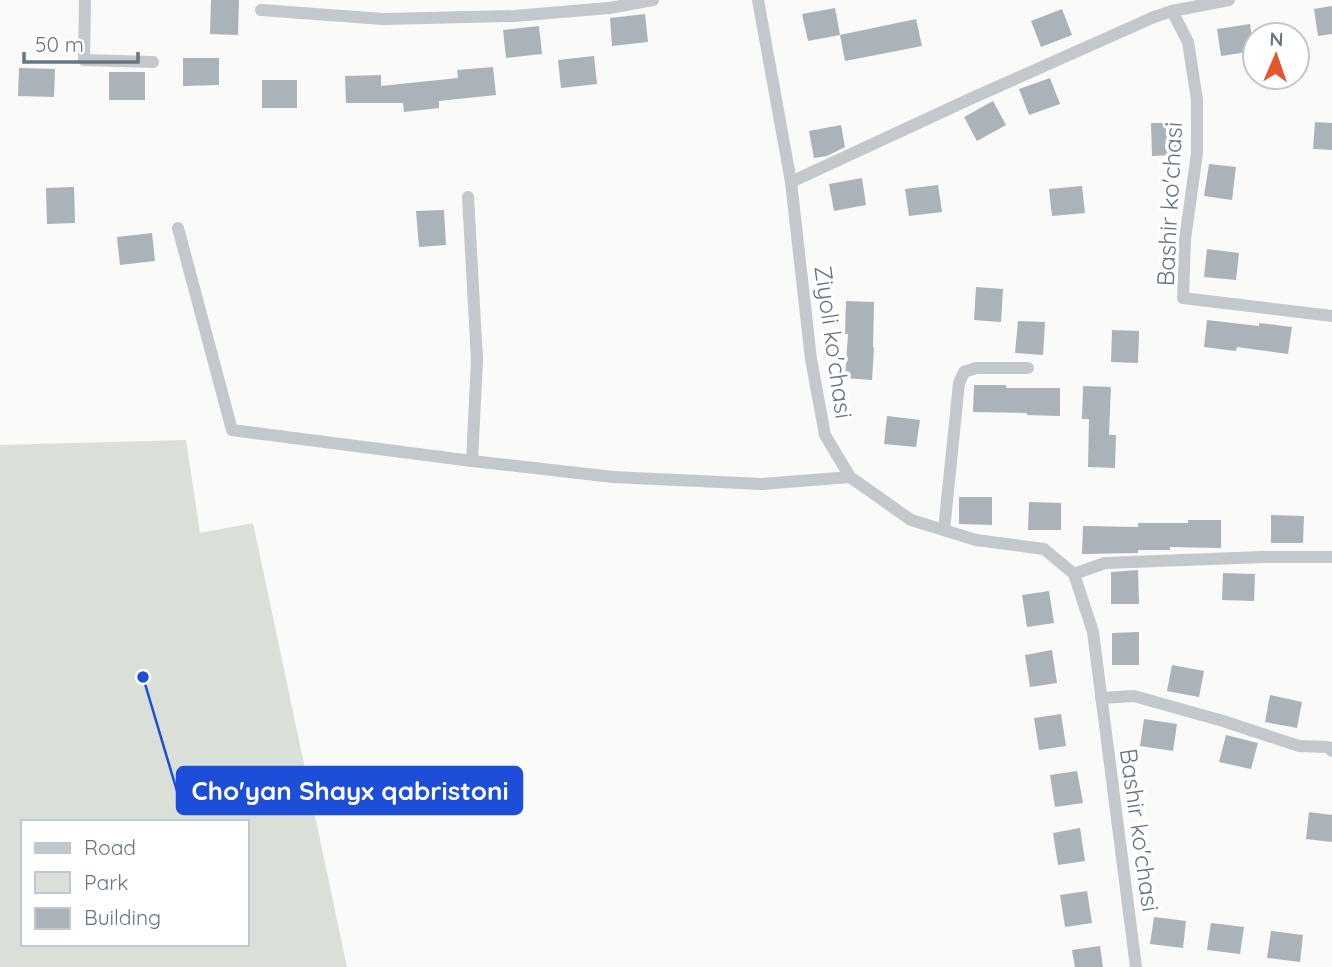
<svg xmlns="http://www.w3.org/2000/svg" width="1332" height="967" font-family="Quicksand,sans-serif">
  <style>
    .green { fill: #dadfd7; fill-rule: evenodd }
    .building { fill: #aab3b9 }
    .lines { fill: none; stroke-linecap: round; stroke-linejoin: round }
    .minor { stroke: #c3c8cc; stroke-width: 12 }
    .labels { text-anchor: middle; stroke-width: 7; stroke-linejoin: round; paint-order: stroke }
    .street-label { font-size: 24px; fill: #657683; stroke: #fff }
    .leader { fill: none; stroke: #1d4ed8; stroke-width: 2.5 }
    .callout-dot { fill: #1d4ed8; stroke: #fff; stroke-width: 2.5 }
    .callout { fill: #1d4ed8; stroke: #1d4ed8; stroke-width: 2.5 }
    .callout-label { font-size: 26px; text-anchor: middle; font-weight: bold; fill: #fff }
  </style>
  <rect width="100%" height="100%" fill="#fafaf8"/>
  <path class="green" d="M186,440L200,533L253,523L347,967H0V445ZM23,822H247V944H23Z"/>
  <g class="building">
    <polygon points="211,0 239,0 238,35 210,34"/>
    <polygon points="1332,6 1332,34 1318,36 1314,9"/>
    <polygon points="835,8 840,35 808,41 802,14"/>
    <polygon points="1062,9 1072,35 1041,47 1031,21"/>
    <polygon points="645,14 648,42 612,46 610,18"/>
    <polygon points="916,19 922,46 845,61 840,35"/>
    <polygon points="1250,24 1254,51 1221,56 1217,29"/>
    <polygon points="539,26 542,54 506,58 503,30"/>
    <polygon points="594,56 597,84 561,88 558,60"/>
    <polygon points="183,58 219,58 219,85 183,86"/>
    <polygon points="493,67 496,95 439,101 439,108 404,112 403,103 346,103 345,76 381,75 381,86 458,78 457,70"/>
    <polygon points="19,68 55,69 54,97 18,96"/>
    <rect x="109" y="72" width="36" height="28"/>
    <polygon points="1050,78 1060,104 1029,115 1019,89"/>
    <rect x="262" y="80" width="35" height="28"/>
    <polygon points="993,101 1006,125 977,141 964,117"/>
    <polygon points="1315,122 1332,123 1332,150 1313,149"/>
    <polygon points="1151,123 1179,123 1179,155 1152,156"/>
    <polygon points="841,125 845,147 827,156 814,158 809,131"/>
    <polygon points="1209,164 1236,167 1232,200 1204,196"/>
    <polygon points="862,178 866,205 834,211 829,184"/>
    <polygon points="938,185 942,212 909,216 905,189"/>
    <polygon points="1082,186 1085,213 1052,216 1049,189"/>
    <polygon points="74,187 75,223 47,224 46,188"/>
    <polygon points="444,210 446,245 419,247 416,211"/>
    <polygon points="152,233 155,261 120,265 117,237"/>
    <polygon points="1207,249 1239,253 1236,280 1204,277"/>
    <polygon points="976,287 1003,289 1001,322 974,320"/>
    <polygon points="846,301 874,302 873,347 874,348 872,380 845,378 848,334 845,334"/>
    <polygon points="1207,320 1259,326 1259,323 1292,327 1288,354 1237,347 1236,351 1204,347"/>
    <polygon points="1018,321 1045,322 1043,355 1015,353"/>
    <polygon points="1112,330 1139,331 1138,363 1111,362"/>
    <polygon points="974,385 1006,385 1006,388 1060,388 1060,416 1027,415 1027,413 973,412"/>
    <polygon points="1083,386 1111,387 1109,435 1116,435 1115,468 1088,467 1089,419 1082,419"/>
    <polygon points="887,416 920,420 916,447 884,444"/>
    <polygon points="959,497 992,497 992,525 959,524"/>
    <polygon points="1029,502 1061,503 1061,530 1028,530"/>
    <polygon points="1271,515 1304,516 1303,543 1271,543"/>
    <polygon points="1188,520 1221,520 1221,548 1170,547 1170,550 1138,550 1138,553 1082,554 1083,526 1138,527 1138,523 1188,523"/>
    <polygon points="1138,570 1139,604 1111,604 1111,572"/>
    <polygon points="1223,573 1255,574 1254,601 1222,600"/>
    <polygon points="1049,591 1054,623 1027,627 1022,595"/>
    <polygon points="1139,632 1139,665 1112,665 1112,633"/>
    <polygon points="1052,650 1057,683 1030,687 1025,655"/>
    <polygon points="1172,665 1204,671 1199,697 1167,691"/>
    <polygon points="1270,695 1302,702 1297,728 1265,722"/>
    <polygon points="1061,714 1066,746 1039,750 1034,718"/>
    <polygon points="1144,719 1177,724 1173,751 1140,746"/>
    <polygon points="1226,735 1258,743 1251,769 1219,762"/>
    <polygon points="1077,771 1083,803 1055,807 1050,775"/>
    <polygon points="1309,812 1332,815 1332,842 1306,839"/>
    <polygon points="1080,828 1085,861 1058,865 1053,833"/>
    <polygon points="1087,891 1092,923 1065,927 1060,895"/>
    <polygon points="1154,917 1186,921 1183,948 1150,944"/>
    <polygon points="1211,923 1244,927 1240,954 1207,950"/>
    <polygon points="1271,931 1303,935 1300,962 1267,958"/>
    <polygon points="1100,946 1103,967 1075,967 1072,950"/>
  </g>
  <g class="lines">
    <g class="minor">
      <polyline points="85,0 84,60 153,62"/>
      <polyline points="758,0 791,182 811,359 825,435 850,477 911,520 976,540 1044,549 1074,574"/>
      <polyline points="261,10 383,19 514,16 609,8 653,0"/>
      <polyline points="1172,11 1188,42 1197,100 1197,153 1185,239 1183,298 1332,316"/>
      <polyline points="791,182 970,99 1154,17 1172,11 1229,0"/>
      <polyline points="468,197 477,360 472,461"/>
      <polyline points="178,228 232,430 472,461 613,477 762,484 850,477"/>
      <polyline points="944,530 959,383 964,372 976,368 1028,368"/>
      <polyline points="1074,574 1093,632 1136,967"/>
      <polyline points="1074,574 1105,563 1263,557 1332,557"/>
      <polyline points="1101,698 1134,696 1223,721 1299,746 1328,747 1332,751"/>
    </g>
  </g>
  <g class="labels">
    <g class="street-label">
      <text transform="translate(1170 204) rotate(-87)" y="8">Bashir ko'chasi</text>
      <text transform="translate(833 342) rotate(82)" y="8">Ziyoli ko'chasi</text>
      <text transform="translate(1139 830) rotate(82)" y="8">Bashir ko'chasi</text>
    </g>
  </g>
  <path class="leader" d="M143 677L177 791"/>
  <circle class="callout-dot" cx="143" cy="677" r="7"/>
  <rect class="callout" x="177" y="767" width="345" height="47" rx="7"/>
  <g class="callout-label">
    <text x="350" y="800">Cho'yan Shayx qabristoni</text>
  </g>
  <rect x="21" y="820" width="228" height="126" fill="#ffffff" stroke="#c1c8cd" stroke-width="2"/>
  <rect x="35" y="843" width="35" height="10" fill="#c3c8cc" stroke="#c1c8cd" stroke-width="2"/>
  <text x="84" y="855" font-size="21" fill="#657683">Road</text>
  <rect x="35" y="872" width="35" height="21" fill="#dadfd7" stroke="#c1c8cd" stroke-width="2"/>
  <text x="84" y="890" font-size="21" fill="#657683">Park</text>
  <rect x="35" y="908" width="35" height="21" fill="#aab3b9" stroke="#c1c8cd" stroke-width="2"/>
  <text x="84" y="925" font-size="21" fill="#657683">Building</text>
  <g transform="translate(1276 56) rotate(2)"><circle r="33" fill="#ffffff" stroke="#c1c8cd" stroke-width="2"/>
  <path d="M0-5L12 26L0 18L-12 26Z" fill="#e4572e"/>
  <text y="-10" font-size="19" font-weight="bold" text-anchor="middle" fill="#657683">N</text>
  </g>
  <path d="M24 52v10h114v-10" fill="none" stroke="#657683" stroke-width="3.5"/>
  <text x="35" y="52" font-size="21" fill="#657683" stroke="#ffffff" stroke-width="5" paint-order="stroke">50 m</text>
</svg>
